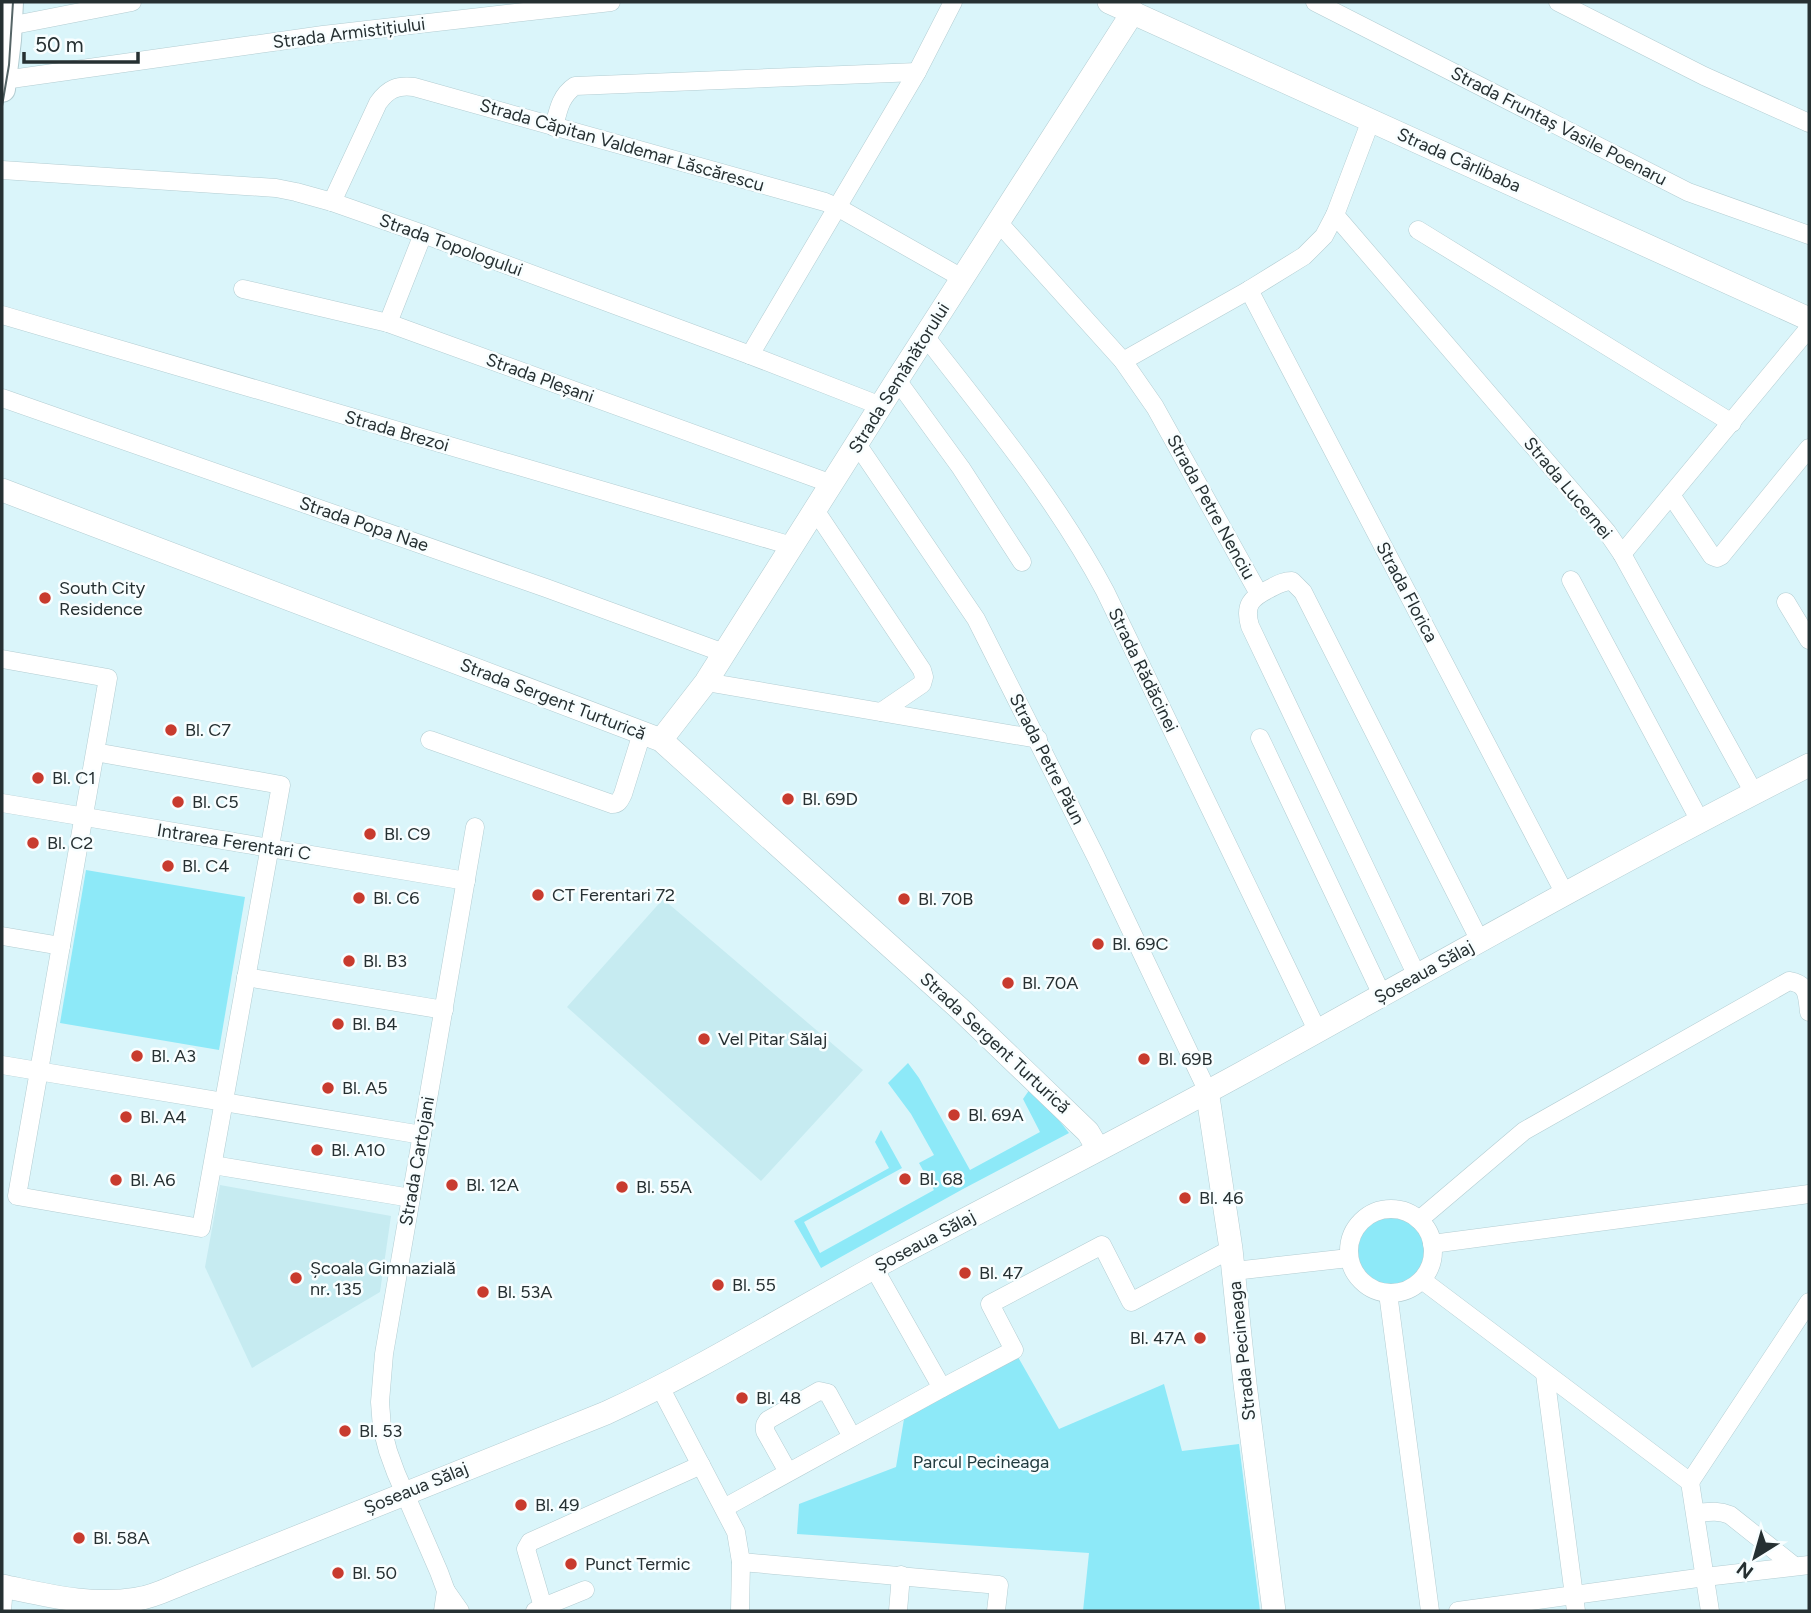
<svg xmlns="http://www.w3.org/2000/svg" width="1811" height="1613" font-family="Figtree,sans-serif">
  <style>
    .built { fill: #c6ebf1 }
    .green { fill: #8de9f8 }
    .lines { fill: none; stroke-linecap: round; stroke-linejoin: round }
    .minor-casing { stroke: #b3cdd2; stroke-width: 19 }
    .tertiary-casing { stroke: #b3cdd2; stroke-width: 24 }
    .secondary-casing { stroke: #b3cdd2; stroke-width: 28 }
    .minor { stroke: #fff; stroke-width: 18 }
    .tertiary { stroke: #fff; stroke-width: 23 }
    .secondary { stroke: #fff; stroke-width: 26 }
    .tram { stroke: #556466; stroke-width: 2 }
    .poi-dot { fill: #c83b2e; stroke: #f8feff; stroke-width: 2.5 }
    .labels { text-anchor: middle; stroke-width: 5; stroke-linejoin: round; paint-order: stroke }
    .street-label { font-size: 18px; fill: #263032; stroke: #f8feff }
    .poi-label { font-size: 18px; fill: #263032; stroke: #f8feff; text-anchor: start }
    .park-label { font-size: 18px; fill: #223b3f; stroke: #f8feff }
  </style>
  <rect width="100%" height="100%" fill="#daf5fa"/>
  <g class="built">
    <polygon points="663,899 863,1070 761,1181 567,1007"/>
    <polygon points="220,1185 391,1216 380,1292 252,1368 205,1267"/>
  </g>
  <g class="green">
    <polygon points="86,870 245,897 219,1050 60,1023"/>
    <polygon points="908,1063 919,1078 970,1170 1040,1132 1023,1099 1032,1086 1069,1133 963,1189 821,1268 794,1221 889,1168 875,1142 881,1130 902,1168 804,1222 820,1253 934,1190 919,1163 934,1155 911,1114 888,1083"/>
    <circle cx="1391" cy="1251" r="38"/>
    <polygon points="1014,1350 1059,1429 1164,1384 1182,1451 1239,1444 1260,1611 1083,1611 1089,1553 797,1534 799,1504 896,1467 906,1407"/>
  </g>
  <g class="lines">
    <g class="minor-casing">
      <g id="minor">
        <polyline points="1315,2 1688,192 1809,235"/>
        <polyline points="1558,2 1704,76 1809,123"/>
        <polyline points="9,26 132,2"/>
        <polyline points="4,80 323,35 611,2"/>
        <path d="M554,127C558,111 560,96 575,86L917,72"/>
        <polyline points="2,170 276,188 296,192 332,202 423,234 750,355 881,406"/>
        <path d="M332,202L378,103C388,89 397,85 414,87L825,202L837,207L962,278"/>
        <polyline points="1335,215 1607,532 1622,554 1754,793"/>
        <polyline points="999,223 1123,361 1155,407 1259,594"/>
        <polyline points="1418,230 1732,423"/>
        <polyline points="243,289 388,323 832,484"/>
        <polyline points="1249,290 1565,894"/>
        <polyline points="2,315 792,546"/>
        <polyline points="388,323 423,234"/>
        <path d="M925,336C989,418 1056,499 1105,591L1317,1030"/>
        <polyline points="750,355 917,72 953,2"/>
        <polyline points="1123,361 1249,290 1304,256 1324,236 1335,215 1371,120"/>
        <polyline points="897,380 961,468 1022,562"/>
        <polyline points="2,398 546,588 724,653"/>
        <polyline points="857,444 976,619 1096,857 1207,1090"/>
        <polyline points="1671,495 1712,556 1717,558 1721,556 1809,448"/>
        <polyline points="815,510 922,670 924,677 922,684 881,712"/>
        <polyline points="1622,554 1809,328"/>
        <polyline points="1571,580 1700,821"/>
        <polyline points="1786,602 1809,640"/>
        <polyline points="2,659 108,678 17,1196 201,1228 281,785 95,752"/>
        <polyline points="706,682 1038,739"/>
        <polyline points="1260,738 1382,995"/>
        <path d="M430,740L612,804C619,804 620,800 623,794L642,733"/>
        <polyline points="2,803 466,881"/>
        <polyline points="2,936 61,946"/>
        <path d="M1417,976L1250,626C1244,605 1251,598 1269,589C1277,585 1283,581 1292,581L1303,592L1480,941"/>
        <polyline points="246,977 444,1010"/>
        <polyline points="2,1065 422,1135"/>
        <polyline points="213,1165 411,1198"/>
        <circle cx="1391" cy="1251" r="42"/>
        <path d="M1419,1220L1524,1131L1789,981C1808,984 1807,995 1809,1012"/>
        <polyline points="1432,1244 1809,1194"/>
        <polyline points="874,1268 942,1388"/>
        <polyline points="1234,1271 1349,1258"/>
        <polyline points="1422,1280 1690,1482"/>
        <polyline points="1388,1293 1430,1611"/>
        <polyline points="1545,1374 1576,1611"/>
        <polyline points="660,1387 736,1532 741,1562 740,1611"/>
        <polyline points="788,1472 765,1431 765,1425 768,1420 819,1391 828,1393 852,1437"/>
        <polyline points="1690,1482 1809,1302"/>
        <polyline points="1690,1482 1710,1611"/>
        <polyline points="724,1508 942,1388 1014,1350 990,1304 1102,1245 1131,1302 1231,1249"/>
        <path d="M1696,1513C1708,1512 1718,1510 1730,1515L1793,1565"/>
        <polyline points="741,1562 999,1585 996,1611"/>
        <polyline points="446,1591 460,1611"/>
        <polyline points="543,1607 526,1549 530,1542 701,1465"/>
        <polyline points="2,1611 4,1586"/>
        <polyline points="443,1611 446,1591 439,1572 396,1473 388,1451 382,1428 380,1402 384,1354 475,827"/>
        <polyline points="535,1611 543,1607 585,1590"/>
        <polyline points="898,1611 901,1575"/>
        <polyline points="1458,1611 1705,1577 1809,1565"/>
      </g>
    </g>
    <g class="tertiary-casing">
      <g id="tertiary">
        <polyline points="1109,2 1809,319"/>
        <polyline points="2,490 661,740 960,1009 1088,1132 1098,1149"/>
        <polyline points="661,740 706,682 897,380 1133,12"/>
        <polyline points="1207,1090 1231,1249 1245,1384 1274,1611"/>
        <path d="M2,1586C46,1595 91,1607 137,1599C153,1597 168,1589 183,1583L606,1413C704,1368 795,1310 890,1259C1007,1197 1125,1137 1242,1073C1430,969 1617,862 1809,765"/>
      </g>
    </g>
    <g class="secondary-casing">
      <polyline id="secondary" points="2,89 8,40 10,2"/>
    </g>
    <use href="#minor" class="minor"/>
    <use href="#tertiary" class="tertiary"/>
    <use href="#secondary" class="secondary"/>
    <polyline class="tram" points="2,106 9,65 13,2"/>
  </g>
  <g class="poi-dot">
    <circle cx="45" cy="598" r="7"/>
    <circle cx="171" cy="730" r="7"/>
    <circle cx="38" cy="778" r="7"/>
    <circle cx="788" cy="799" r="7"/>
    <circle cx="178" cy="802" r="7"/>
    <circle cx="370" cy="834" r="7"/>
    <circle cx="33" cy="843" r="7"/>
    <circle cx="168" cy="866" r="7"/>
    <circle cx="538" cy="895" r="7"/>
    <circle cx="359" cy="898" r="7"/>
    <circle cx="904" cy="899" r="7"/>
    <circle cx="1098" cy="944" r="7"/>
    <circle cx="349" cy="961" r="7"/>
    <circle cx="1008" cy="983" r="7"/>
    <circle cx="338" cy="1024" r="7"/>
    <circle cx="704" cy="1039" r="7"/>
    <circle cx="137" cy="1056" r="7"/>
    <circle cx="1144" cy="1059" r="7"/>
    <circle cx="328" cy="1088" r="7"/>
    <circle cx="954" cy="1115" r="7"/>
    <circle cx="126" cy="1117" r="7"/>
    <circle cx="317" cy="1150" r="7"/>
    <circle cx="905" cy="1179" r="7"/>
    <circle cx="116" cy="1180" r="7"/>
    <circle cx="452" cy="1185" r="7"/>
    <circle cx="622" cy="1187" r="7"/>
    <circle cx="1185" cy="1198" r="7"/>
    <circle cx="965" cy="1273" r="7"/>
    <circle cx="296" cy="1278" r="7"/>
    <circle cx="718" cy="1285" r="7"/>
    <circle cx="483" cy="1292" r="7"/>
    <circle cx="1200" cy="1338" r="7"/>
    <circle cx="742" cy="1398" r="7"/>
    <circle cx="345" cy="1431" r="7"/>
    <circle cx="521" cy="1505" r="7"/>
    <circle cx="79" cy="1538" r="7"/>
    <circle cx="571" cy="1564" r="7"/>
    <circle cx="338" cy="1573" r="7"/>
  </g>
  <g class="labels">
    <g class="street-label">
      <text transform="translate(349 33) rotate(-7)" y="6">Strada Armistițiului</text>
      <text transform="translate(1559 126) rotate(27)" y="6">Strada Fruntaș Vasile Poenaru</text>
      <text transform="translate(622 145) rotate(16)" y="6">Strada Căpitan Valdemar Lăscărescu</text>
      <text transform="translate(1459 160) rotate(24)" y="6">Strada Cârlibaba</text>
      <text transform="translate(451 245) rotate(20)" y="6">Strada Topologului</text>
      <text transform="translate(540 378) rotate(20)" y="6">Strada Pleșani</text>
      <text transform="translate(899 378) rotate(-58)" y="6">Strada Semănătorului</text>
      <text transform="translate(397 431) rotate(16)" y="6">Strada Brezoi</text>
      <text transform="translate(1568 488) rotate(50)" y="6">Strada Lucernei</text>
      <text transform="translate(1211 507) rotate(61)" y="6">Strada Petre Nenciu</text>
      <text transform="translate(364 524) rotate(19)" y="6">Strada Popa Nae</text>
      <text transform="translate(1407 592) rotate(62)" y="6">Strada Florica</text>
      <text transform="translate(1143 670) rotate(64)" y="6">Strada Rădăcinei</text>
      <text transform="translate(553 699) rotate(21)" y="6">Strada Sergent Turturică</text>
      <text transform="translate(1047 759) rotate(63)" y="6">Strada Petre Păun</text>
      <text transform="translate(234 842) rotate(9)" y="6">Intrarea Ferentari C</text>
      <text transform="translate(1424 972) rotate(-29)" y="6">Șoseaua Sălaj</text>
      <text transform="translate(995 1043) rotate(43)" y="6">Strada Sergent Turturică</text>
      <text transform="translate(417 1161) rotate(-80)" y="6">Strada Cartojani</text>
      <text transform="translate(925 1241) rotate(-28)" y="6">Șoseaua Sălaj</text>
      <text transform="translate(1242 1351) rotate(-96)" y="6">Strada Pecineaga</text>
      <text transform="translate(416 1488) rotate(-22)" y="6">Șoseaua Sălaj</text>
    </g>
    <g class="poi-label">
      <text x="59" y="594">South City<tspan x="59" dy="21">Residence</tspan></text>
      <text x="185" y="736">Bl. C7</text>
      <text x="52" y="784">Bl. C1</text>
      <text x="802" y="805">Bl. 69D</text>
      <text x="192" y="808">Bl. C5</text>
      <text x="384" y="840">Bl. C9</text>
      <text x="47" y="849">Bl. C2</text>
      <text x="182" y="872">Bl. C4</text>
      <text x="552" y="901">CT Ferentari 72</text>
      <text x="373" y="904">Bl. C6</text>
      <text x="918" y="905">Bl. 70B</text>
      <text x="1112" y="950">Bl. 69C</text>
      <text x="363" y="967">Bl. B3</text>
      <text x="1022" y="989">Bl. 70A</text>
      <text x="352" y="1030">Bl. B4</text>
      <text x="718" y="1045">Vel Pitar Sălaj</text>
      <text x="151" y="1062">Bl. A3</text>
      <text x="1158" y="1065">Bl. 69B</text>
      <text x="342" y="1094">Bl. A5</text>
      <text x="968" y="1121">Bl. 69A</text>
      <text x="140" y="1123">Bl. A4</text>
      <text x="331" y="1156">Bl. A10</text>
      <text x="919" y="1185">Bl. 68</text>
      <text x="130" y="1186">Bl. A6</text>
      <text x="466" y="1191">Bl. 12A</text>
      <text x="636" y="1193">Bl. 55A</text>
      <text x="1199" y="1204">Bl. 46</text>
      <text x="310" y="1274">Școala Gimnazială<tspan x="310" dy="21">nr. 135</tspan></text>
      <text x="979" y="1279">Bl. 47</text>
      <text x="732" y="1291">Bl. 55</text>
      <text x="497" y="1298">Bl. 53A</text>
      <text x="1186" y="1344" text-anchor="end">Bl. 47A</text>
      <text x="756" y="1404">Bl. 48</text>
      <text x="359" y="1437">Bl. 53</text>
      <text x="535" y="1511">Bl. 49</text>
      <text x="93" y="1544">Bl. 58A</text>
      <text x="585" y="1570">Punct Termic</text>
      <text x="352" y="1579">Bl. 50</text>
    </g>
    <g class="park-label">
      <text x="981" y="1468">Parcul Pecineaga</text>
    </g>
  </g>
  <rect width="1811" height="1613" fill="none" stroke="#263032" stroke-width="7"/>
  <g transform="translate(1755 1557) rotate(217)" stroke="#f8feff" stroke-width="5" paint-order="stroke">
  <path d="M0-5L12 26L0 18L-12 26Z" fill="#263032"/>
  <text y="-10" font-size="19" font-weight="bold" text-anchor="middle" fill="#263032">N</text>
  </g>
  <path d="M24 52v10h114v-10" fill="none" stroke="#263032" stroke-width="3.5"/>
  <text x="35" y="52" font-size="21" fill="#263032" stroke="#f8feff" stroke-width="5" paint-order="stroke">50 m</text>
</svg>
